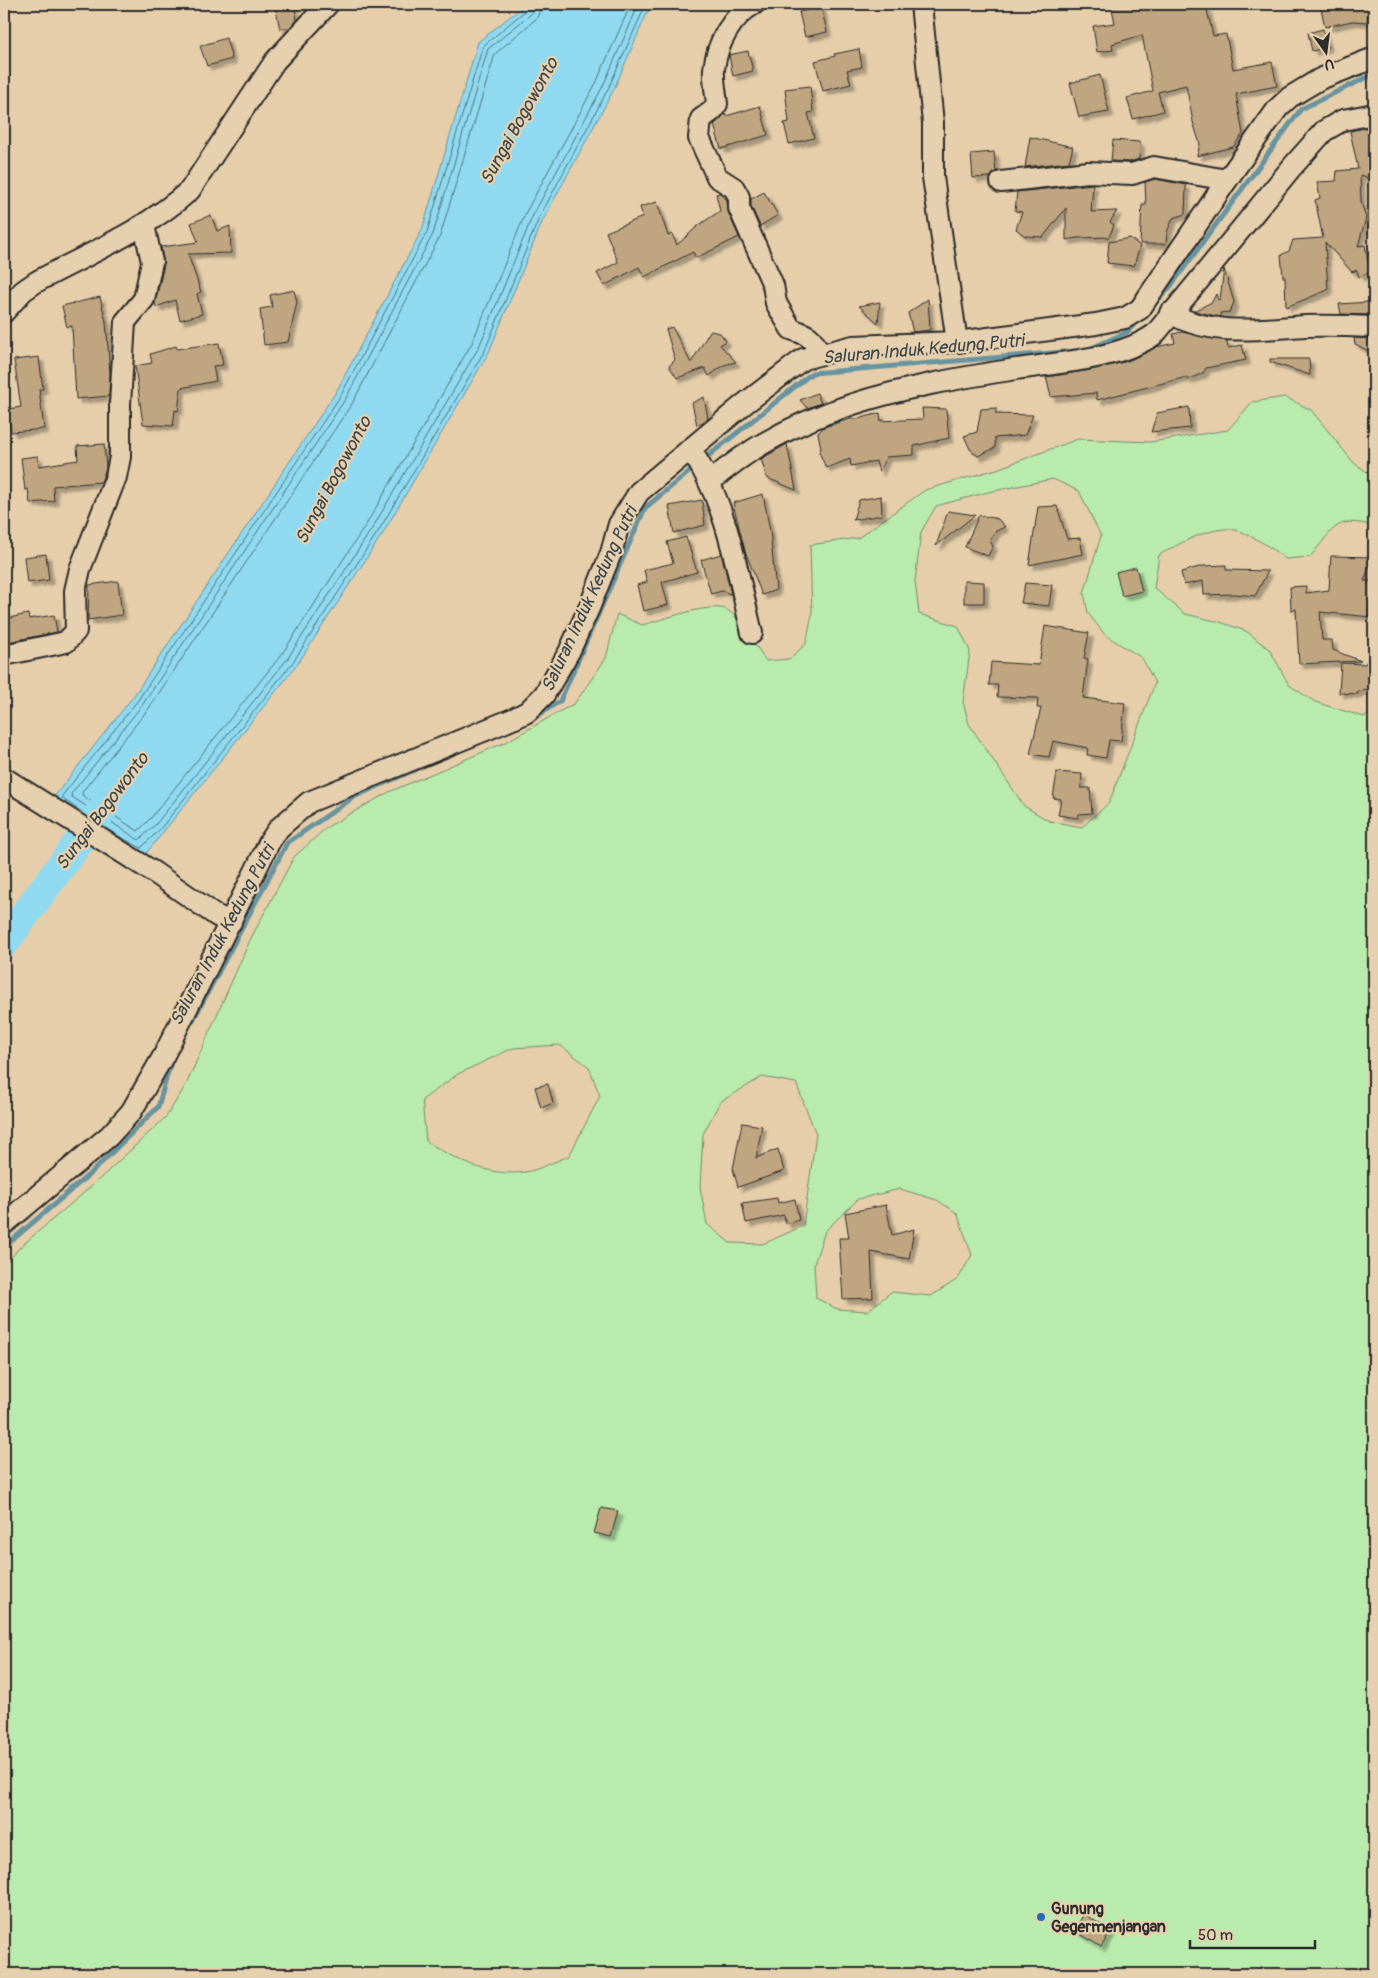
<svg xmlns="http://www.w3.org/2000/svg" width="1378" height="1978" font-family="Pangolin,sans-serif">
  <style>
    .green { fill: #b8ebac; stroke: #728b6c; fill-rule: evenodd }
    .water { fill: #8fdaf0; stroke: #6794a1 }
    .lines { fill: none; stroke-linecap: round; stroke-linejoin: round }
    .shore { stroke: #53717a; stroke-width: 1 }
    .stream { stroke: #6794a1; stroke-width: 5 }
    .river { stroke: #8fdaf0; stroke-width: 30 }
    .building { fill: #c0a581; stroke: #2b2b2b; filter: url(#shadow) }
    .street-casing { stroke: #2b2b2b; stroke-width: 24 }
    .street { stroke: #e6d0af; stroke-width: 20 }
    .poi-dot { fill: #1f6fb2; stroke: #e6d0af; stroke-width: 2 }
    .labels { text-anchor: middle; stroke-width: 4.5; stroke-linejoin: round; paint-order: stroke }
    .poi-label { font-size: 16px; font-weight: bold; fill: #2b2b2b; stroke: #e6d0af; text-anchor: start }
    .water-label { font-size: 18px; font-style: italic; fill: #3a4549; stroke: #e6d0af }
  </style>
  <defs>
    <filter id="shadow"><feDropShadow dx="4.5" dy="4.5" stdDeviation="1" flood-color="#0004"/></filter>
  </defs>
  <rect width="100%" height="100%" fill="#e6ceaa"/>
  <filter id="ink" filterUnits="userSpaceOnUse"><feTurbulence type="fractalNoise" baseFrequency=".02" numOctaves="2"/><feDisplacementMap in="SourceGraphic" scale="10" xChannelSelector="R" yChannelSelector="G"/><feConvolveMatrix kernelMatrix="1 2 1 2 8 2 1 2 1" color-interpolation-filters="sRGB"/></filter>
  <g filter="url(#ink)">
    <path class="green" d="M1285,397L1311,410L1354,463L1374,477V526C1334,515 1334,529 1310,557L1286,559C1271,548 1243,527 1224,529C1201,531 1179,544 1159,555L1154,588L1185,614L1220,622L1246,631L1270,650L1289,685L1315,702L1364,717L1374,712V1974H4V1266L19,1248L93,1185L166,1117L186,1085L250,940L294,857L327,827L389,792L504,743L575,703L606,658L617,614L642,625C662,620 707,603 725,609C739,615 757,648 766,661L789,659L806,644L812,615L810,545L858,538L925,490L997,469L1078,439L1150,442L1228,430L1252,402ZM1053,479L1079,491L1101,536L1084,593L1088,613L1105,635L1142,658L1155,683L1109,803L1082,827L1049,821L1024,806L969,724L963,702L970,651L958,626L919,614L915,581L921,532L936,506L988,492ZM560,1045L589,1067L600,1096L569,1156C555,1161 539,1170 525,1172C487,1177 456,1160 426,1141L422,1100L458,1074L513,1048ZM762,1077L796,1083L816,1134L803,1226L763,1244L730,1243L707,1224L700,1187L703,1134L720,1102ZM900,1189L937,1200L957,1213L972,1255L958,1279L931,1296L891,1292L867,1311L837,1309L816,1298L814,1264L825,1231L858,1199Z"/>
    <polygon class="water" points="526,4 651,4 613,91 543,220 489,352 383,533 297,665 144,856 53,798 133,697 336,392 422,230 478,42"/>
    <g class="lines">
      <g class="shore">
        <polyline points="528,4 526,10 483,46 427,232 341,395 138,700 62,796 63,799 113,833 141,848 161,828 293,662 379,530 485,350 539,218 608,89 646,4"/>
        <polyline points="535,4 531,14 488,49 433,234 346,398 143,704 71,794 72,797 139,840 156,824 288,658 373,527 479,347 533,215 603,86 639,4"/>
        <polyline points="542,4 537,18 495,54 440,236 353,402 149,708 82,792 83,796 138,831 150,819 282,654 367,523 472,343 526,212 596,83 631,4"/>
      </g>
      <g class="stream">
        <polyline points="1155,303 1170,287 1301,109 1374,74"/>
        <polyline points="703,460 812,373 1087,350 1127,332 1138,320"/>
        <polyline points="530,721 560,701 645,508 696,466"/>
        <polyline points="192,1022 287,843 354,797 414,770"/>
        <polyline points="4,1247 92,1172 158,1107 172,1058"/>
      </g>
      <polyline class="river" points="4,943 106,805"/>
    </g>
    <g class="building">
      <polygon points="294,4 297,20 291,27 280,29 275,6"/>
      <polygon points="1111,4 1196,4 1197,8 1206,6 1213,36 1226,34 1233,69 1272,62 1277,86 1236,94 1243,134 1233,147 1197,156 1200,144 1193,122 1186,85 1158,92 1163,111 1133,119 1127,98 1153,91 1142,35 1112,44 1113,50 1097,52 1093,26 1115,23"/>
      <polygon points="1320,4 1369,4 1367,22 1352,21 1325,27"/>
      <polygon points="821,7 827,32 805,37 799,12"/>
      <polygon points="1323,29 1328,47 1312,51 1308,33"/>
      <polygon points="226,38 232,59 207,66 200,46"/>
      <polygon points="859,49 862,67 847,70 851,84 823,91 815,61 835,56 834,54"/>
      <polygon points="748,51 753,71 733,76 729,55"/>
      <polygon points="1100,75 1109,112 1079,117 1070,83"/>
      <polygon points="810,86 813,112 808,113 814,138 789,144 784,123 789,122 785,89"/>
      <polygon points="760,106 768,135 721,149 714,125 725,114 726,116"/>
      <polygon points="1370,127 1374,144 1374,180 1360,175 1361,202 1366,218 1358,246 1365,245 1370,272 1359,277 1357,270 1352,272 1325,242 1328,290 1286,307 1285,277 1283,277 1281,255 1289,251 1293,240 1323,238 1315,200 1320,198 1317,182 1336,181 1337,171 1358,169 1350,131"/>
      <polygon points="1030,137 1073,147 1069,162 1025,167"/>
      <polygon points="1113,140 1140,142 1139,159 1130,162 1111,161"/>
      <polygon points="994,152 996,172 990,177 973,178 971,154"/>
      <polygon points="1155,179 1186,185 1185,214 1173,218 1167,232 1166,244 1140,244 1142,205 1146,205 1145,182"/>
      <polygon points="1093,184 1091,212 1117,211 1110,222 1114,225 1109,237 1077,238 1066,240 1066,208 1043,237 1025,236 1016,229 1022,212 1015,211 1017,192"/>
      <polygon points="764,192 778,215 760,226 751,206 751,199"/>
      <polygon points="720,193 727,200 728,212 739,237 696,258 693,252 644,277 639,267 604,286 597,273 618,262 606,232 643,217 640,207 657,202 668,236 672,234 677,245 699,225 720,211 716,194"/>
      <polygon points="211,215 217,231 230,226 231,253 188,254 201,292 197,294 202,314 180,320 175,300 156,307 155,303 164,265 161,247 198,242 191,223"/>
      <polygon points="1130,238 1140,246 1134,266 1107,263 1109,242"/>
      <polygon points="1224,269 1234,302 1230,312 1220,313 1221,317 1194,311 1212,302 1216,294 1218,300 1220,299"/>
      <polygon points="294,290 297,302 288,342 264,345 260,309 272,307 270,295"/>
      <polygon points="100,297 106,322 110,373 109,396 76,399 72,326 67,327 62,306"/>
      <polygon points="928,299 930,330 913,332 908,313"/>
      <polygon points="880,302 878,323 859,306"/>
      <polygon points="1369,302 1371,315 1341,314 1339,304"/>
      <polygon points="672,327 691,363 710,331 720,333 726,341 720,345 736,362 724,365 709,376 705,368 677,378 669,366 675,360 666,329"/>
      <polygon points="1182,332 1227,341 1228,348 1242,345 1246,360 1206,368 1203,373 1187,380 1187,377 1097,400 1096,393 1051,397 1046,377 1091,370 1128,361 1156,347 1175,343 1173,334"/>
      <polygon points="1354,338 1374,339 1374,354 1355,344"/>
      <polygon points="219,343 223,365 213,366 216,381 181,388 178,411 175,410 173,426 143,424 135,366 152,363 150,354 176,346 177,349"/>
      <polygon points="39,357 43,389 39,389 44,429 11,432 8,409 21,407 14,360"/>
      <polygon points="1270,359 1309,359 1310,375 1270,362"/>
      <polygon points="817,393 821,403 807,408 800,400"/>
      <polygon points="704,397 708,419 697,425 692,403"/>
      <polygon points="1189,407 1190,428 1151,432 1157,413"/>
      <polygon points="922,408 946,409 949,438 914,446 914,455 886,457 879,472 876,461 851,466 850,459 826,468 819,452 821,448 818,433 824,427 853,418 854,420 880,413 881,421 923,419"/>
      <polygon points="996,408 996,414 1033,415 1025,435 995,438 995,448 978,456 970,449 964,436 977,432 981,409"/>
      <polygon points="104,444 106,468 101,482 53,486 54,501 30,503 28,489 25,490 21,458 38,456 39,466 78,460 77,446"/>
      <polygon points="787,444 796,490 767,478 761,459"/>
      <polygon points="763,494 770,531 776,590 762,595 745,551 733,503"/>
      <polygon points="881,496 882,515 853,520 859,500"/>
      <polygon points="702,500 705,525 674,533 669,506"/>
      <polygon points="1057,506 1067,539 1080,538 1083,554 1029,565 1038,507"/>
      <polygon points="948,511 975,515 936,546"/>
      <polygon points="979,515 998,519 1005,527 996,531 990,541 993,546 988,556 965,547"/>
      <polygon points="686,537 697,572 662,582 668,605 643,611 637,585 647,582 644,570 673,563 667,542"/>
      <polygon points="46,554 49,580 27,583 24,557"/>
      <polygon points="721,554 724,564 731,594 722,591 711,594 701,560"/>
      <polygon points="1331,556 1373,557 1364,581 1373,581 1371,617 1320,612 1322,640 1332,640 1333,650 1361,661 1299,664 1296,609 1291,610 1290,587 1306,586 1306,593 1329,590"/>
      <polygon points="1226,565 1226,570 1268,571 1255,596 1236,594 1204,595 1203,581 1184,585 1181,572 1203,566"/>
      <polygon points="1136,567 1142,591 1122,596 1116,572"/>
      <polygon points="118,581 122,615 88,620 89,585"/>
      <polygon points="964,581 984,582 984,603 964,603"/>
      <polygon points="1025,583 1052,585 1049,606 1021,603"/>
      <polygon points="28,614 29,619 54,615 57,632 8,642 4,619"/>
      <polygon points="1045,626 1089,633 1084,658 1088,659 1083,698 1125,703 1121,741 1109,740 1106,758 1087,755 1088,748 1053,741 1049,757 1030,754 1041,708 1037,708 1038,698 997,697 998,685 989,685 991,662 1039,665"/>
      <polygon points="1374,649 1374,690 1358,691 1358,694 1339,693 1341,663 1365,664"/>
      <polygon points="1057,772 1082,774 1081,788 1090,788 1092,813 1079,814 1078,818 1058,815 1061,799 1053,798"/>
      <polygon points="548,1084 553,1103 541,1108 535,1087"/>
      <polygon points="742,1123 762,1126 756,1158 778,1149 784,1171 738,1187 733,1169"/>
      <polygon points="777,1198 778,1203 795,1199 799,1220 786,1224 784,1215 746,1223 742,1203"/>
      <polygon points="886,1205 892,1235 914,1229 909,1259 871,1252 873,1298 843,1299 839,1238 849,1238 845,1213"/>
      <polygon points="601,1508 618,1511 611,1537 594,1533"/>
      <polygon points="1084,1914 1111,1931 1101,1947 1074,1930"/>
    </g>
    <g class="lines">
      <g class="street-casing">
        <g id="street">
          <path d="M754,4C732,16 717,43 714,69C713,80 716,93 717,104L712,111L701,119L699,138L717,177L734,188L739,197V208L773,285L776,303L791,329C806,334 815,337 818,354"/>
          <polyline points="921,4 933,123 933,177 957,342"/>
          <polyline points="1001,182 1088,172 1132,174 1154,167 1227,180"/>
          <path d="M4,312L23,291L36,282C88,254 146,230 190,190L275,61L328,4"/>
          <path d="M1170,313C1211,337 1261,329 1305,326C1328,325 1351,326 1374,327"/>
          <path d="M690,449C727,502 737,571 752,633"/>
          <path d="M710,482C795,407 907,386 1016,369C1057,363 1121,359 1155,334L1292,167L1324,131L1343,120L1374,114"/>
          <polyline points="4,655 66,642 76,631 75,591 80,569 116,477 120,457 120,404 125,322 144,299 152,262 144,225"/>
          <polyline points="4,778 155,873 217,916 231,922"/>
          <polyline points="4,1224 109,1136 131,1112 164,1055 270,841 279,828 309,802 515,718 527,712 544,695 569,652 589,608 611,553 619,524 639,492 743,405 803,359 853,346 957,342 1096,324 1125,318 1140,309 1227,180 1278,108 1290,97 1320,79 1374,58"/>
        </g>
      </g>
      <use href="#street" class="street"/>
    </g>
  </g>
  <circle class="poi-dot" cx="1041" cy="1917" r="5"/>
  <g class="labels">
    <g class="poi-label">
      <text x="1051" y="1914">Gunung<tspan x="1051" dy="18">Gegermenjangan</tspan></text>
    </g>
    <g class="water-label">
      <text transform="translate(519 121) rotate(-61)" y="6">Sungai Bogowonto</text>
      <text transform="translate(923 349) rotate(-5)" y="6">Saluran Induk Kedung Putri</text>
      <text transform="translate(333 480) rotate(-62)" y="6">Sungai Bogowonto</text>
      <text transform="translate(589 599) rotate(-65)" y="6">Saluran Induk Kedung Putri</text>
      <text transform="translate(102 811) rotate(-53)" y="6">Sungai Bogowonto</text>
      <text transform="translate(222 935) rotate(-62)" y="6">Saluran Induk Kedung Putri</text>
    </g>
  </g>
  <rect width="1378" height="1978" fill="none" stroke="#e6d0af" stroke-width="20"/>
  <rect x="10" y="10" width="1358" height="1958" fill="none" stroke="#2b2b2b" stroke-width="2" filter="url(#ink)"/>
  <g transform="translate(1326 52) rotate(166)" stroke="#e6d0af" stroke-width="4" paint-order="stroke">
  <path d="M0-4L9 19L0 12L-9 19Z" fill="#2b2b2b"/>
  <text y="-8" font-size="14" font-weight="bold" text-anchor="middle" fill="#2b2b2b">U</text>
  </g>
  <path d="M1190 1940v8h125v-8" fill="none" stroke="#2b2b2b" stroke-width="2.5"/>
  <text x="1198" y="1940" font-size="15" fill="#2b2b2b" stroke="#e6d0af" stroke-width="4" paint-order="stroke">50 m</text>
</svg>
